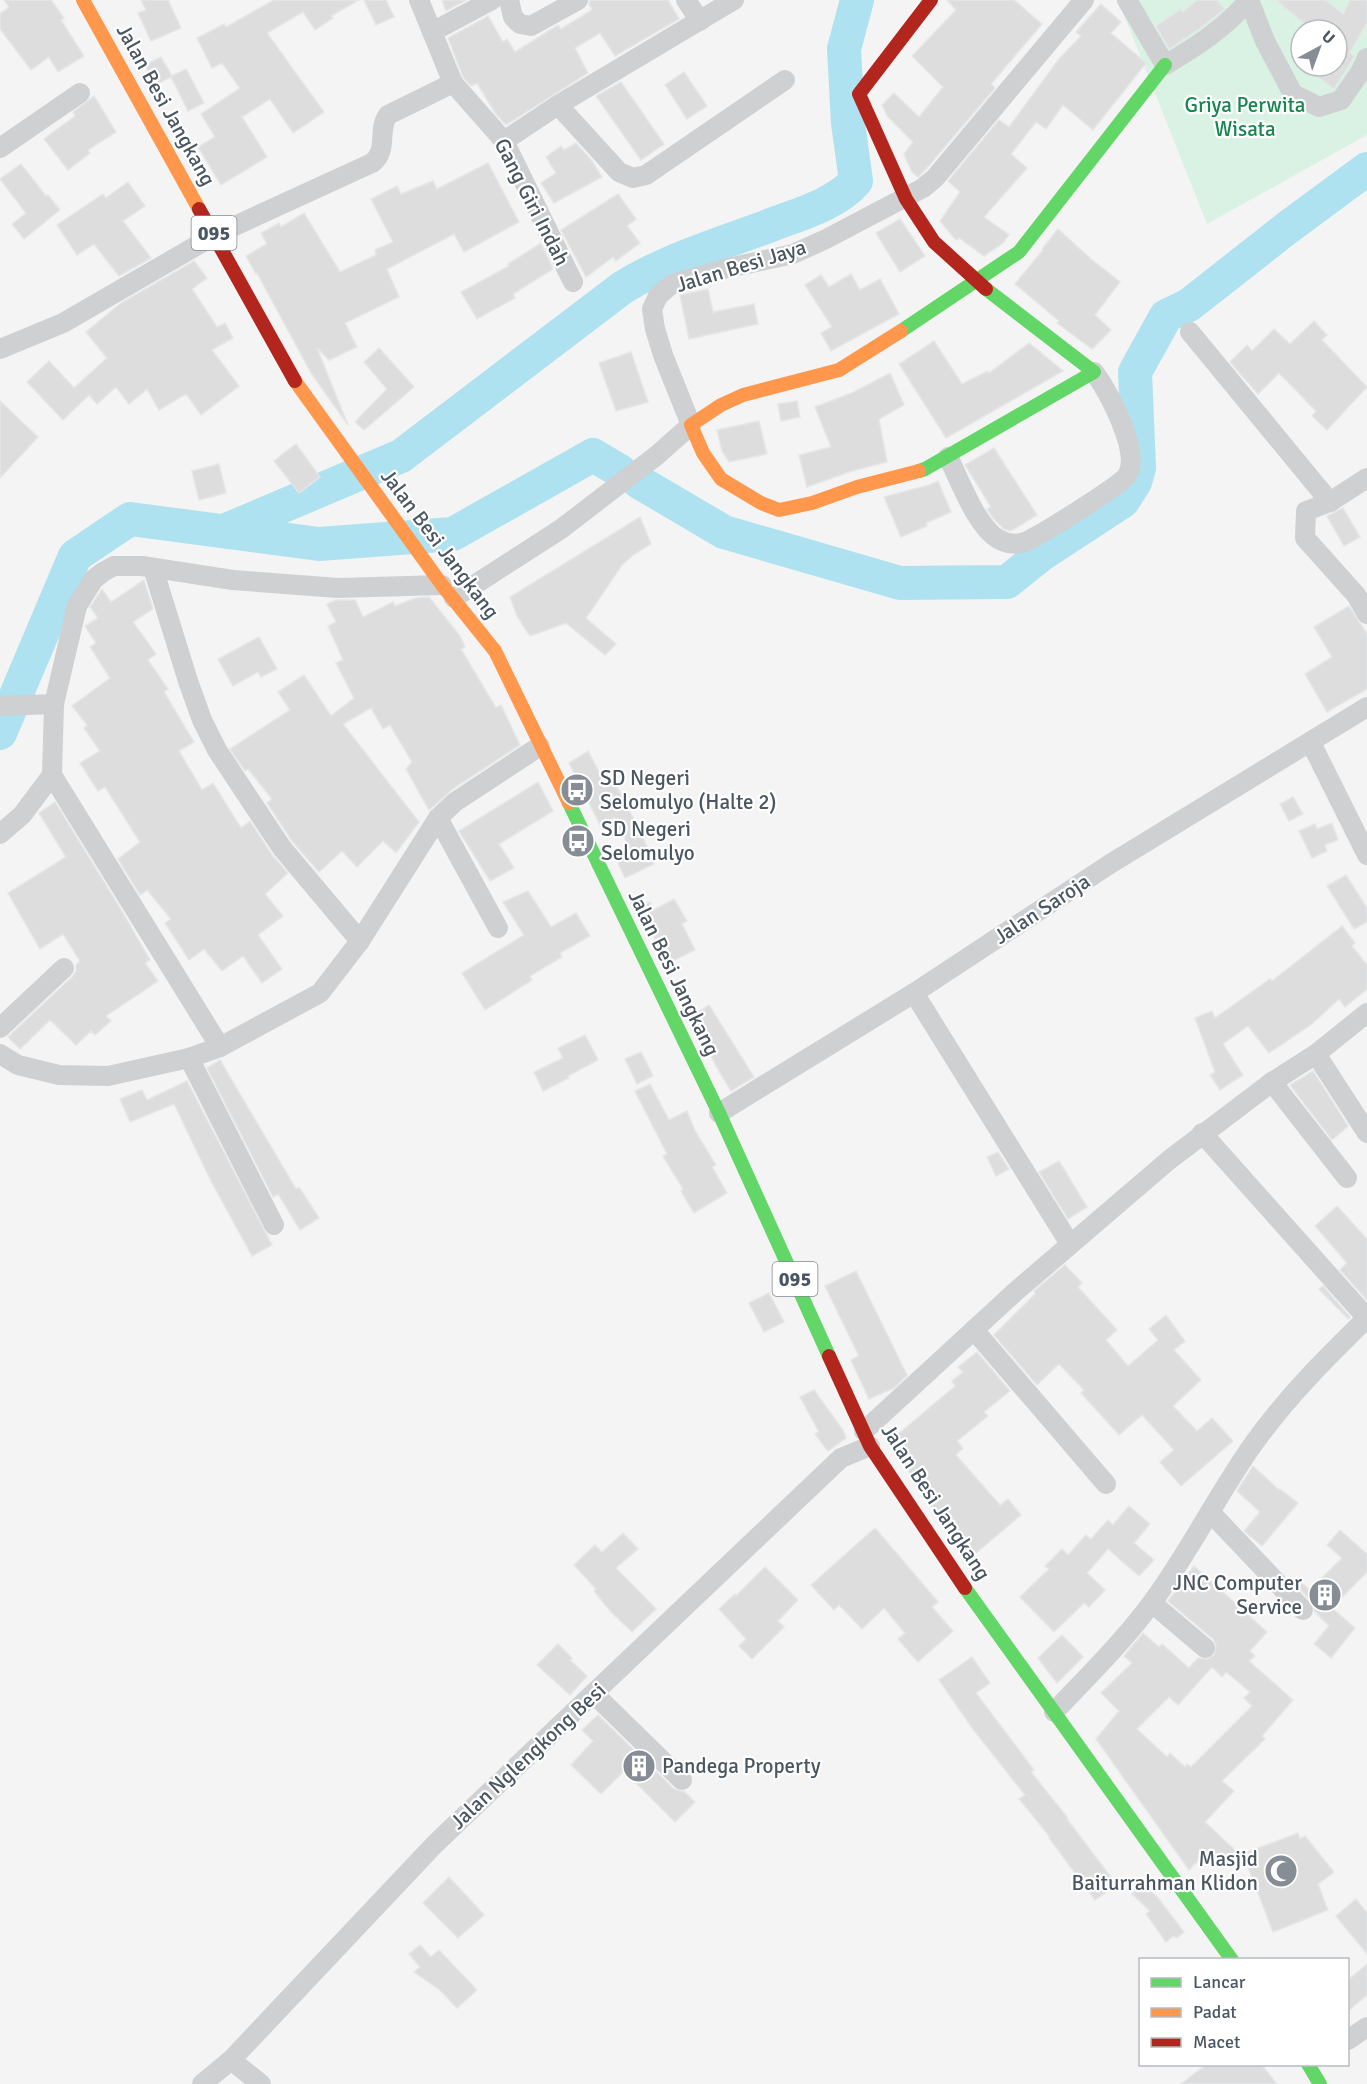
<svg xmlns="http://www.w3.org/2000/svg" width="1367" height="2084" font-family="Signika,sans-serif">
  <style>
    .green { fill: #d9f2e3; fill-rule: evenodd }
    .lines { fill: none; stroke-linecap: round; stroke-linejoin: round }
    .river { stroke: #aee2f0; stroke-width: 34 }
    .building { fill: #ddddde; stroke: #e5e6e7; stroke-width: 1.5; fill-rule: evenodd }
    .street { stroke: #ced0d2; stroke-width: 20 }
    .fast { stroke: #63d668; stroke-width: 14 }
    .slow { stroke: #ff974d; stroke-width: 14 }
    .jam { stroke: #b3261e; stroke-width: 14 }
    .labels { text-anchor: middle; stroke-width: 4.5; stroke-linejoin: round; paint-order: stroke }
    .shield { fill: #fff; stroke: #808990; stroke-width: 1.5 }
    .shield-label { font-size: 20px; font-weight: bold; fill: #4a5661 }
    .street-label { font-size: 21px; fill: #4a5661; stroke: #fff }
    .park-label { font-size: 21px; fill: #17864f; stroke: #fff }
    .poi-label { font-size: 21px; fill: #4a5661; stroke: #fff; text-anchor: start }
  </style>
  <rect width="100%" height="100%" fill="#f4f4f4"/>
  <path class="green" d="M1118,0H1367V135L1207,224ZM1301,30H1337V66H1301Z"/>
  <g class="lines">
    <g class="river">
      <polyline points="639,482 724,532 900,583 1007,582 1042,554 1123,501 1135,482 1139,468 1135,372 1166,316 1189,305 1287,228 1367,169"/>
      <path d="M224,531L401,456L622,288C668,259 721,244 771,225C800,214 836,204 856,181L848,123L844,49L857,0"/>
      <polyline points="0,733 75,556 130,519 319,544 453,534 593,455 620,471"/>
    </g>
  </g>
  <g class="building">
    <polygon points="4,0 51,0 64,18 61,20 84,56 58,72 49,57 31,70 0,29 0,14 9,7"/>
    <polygon points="141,0 168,0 181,28 151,41 138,13 146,10"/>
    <polygon points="274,0 359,0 331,16 333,18 315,30 303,12 267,33 324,112 293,133 270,99 242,117 267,157 221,185 198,147 215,137 201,114 240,88 222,63 212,68 197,38 224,24 226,27"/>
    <polygon points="364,0 386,0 394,17 376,25"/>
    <polygon points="442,0 466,0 446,11"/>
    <polygon points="590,0 668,0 679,19 615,56 600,33 575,48 588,73 506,125 495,113 477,83 471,86 463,77 448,38 488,16 503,42 507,39 515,52 558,25 561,29 592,10 589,4"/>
    <polygon points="947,0 1014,0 1042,24 991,84 995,88 926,169 918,177 912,172 904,154 913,142 888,117 882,105 894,93 919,117 943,87 912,56 956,10"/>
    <polygon points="1197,0 1217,0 1224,9 1202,27 1169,49 1156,26 1181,9 1183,12"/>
    <polygon points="1276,0 1326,0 1343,14 1350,0 1367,0 1367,22 1350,53 1355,56 1334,89 1304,66 1337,66 1337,30 1312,30"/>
    <polygon points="1101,4 1121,22 1111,33 1146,63 1093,130 1063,105 1046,129 1036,122 1011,154 1027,168 984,217 1009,235 1003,243 984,256 959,238 957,240 954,238 940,221 960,192 948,181 999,120 1009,127 1059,59 1081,36 1076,32"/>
    <polygon points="161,57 172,76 186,69 204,103 188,111 171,77 155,85 145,65"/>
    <polygon points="684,72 707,106 687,119 665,85"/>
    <polygon points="621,82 664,144 641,160 596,96"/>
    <polygon points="94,96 116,132 88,150 90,153 68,170 44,139 75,116 73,112"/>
    <polygon points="576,143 592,161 602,177 554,203 541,183 556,173 546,157 561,146 564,150"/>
    <polygon points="488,163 519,222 464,252 454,234 387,269 399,297 345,323 357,347 329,360 317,348 348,425 311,373 257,273 256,274 246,256 267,244 261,233 279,223 281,227 304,213 340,272 376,255 375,250 393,242 371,199 397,186 401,194 433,181 437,189"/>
    <polygon points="21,164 46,196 48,195 60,210 24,239 12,224 26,213 0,179"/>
    <polygon points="128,182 145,206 123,221 151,258 119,276 94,244 77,255 57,225 103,194 106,198"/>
    <polygon points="618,194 636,219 627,226 640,243 616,261 613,257 586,277 561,230"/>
    <polygon points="900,219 925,256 900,272 876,233"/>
    <polygon points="1058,229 1091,259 1120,282 1095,315 1111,330 1092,349 1057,323 1059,321 1015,284 1043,250 1042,249"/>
    <polygon points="541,243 553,269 513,294 515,298 477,319 461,292 509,266 508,264"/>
    <polygon points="194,261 207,278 192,289 217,327 225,323 233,338 212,350 239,386 201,415 186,394 159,410 147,389 129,404 116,387 97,404 89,395 63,420 27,382 49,361 74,388 107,358 86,332 121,303"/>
    <polygon points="851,274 860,290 880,279 899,314 831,351 821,333 832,327 805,285 821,275 829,287"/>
    <polygon points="708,289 713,312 754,304 758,324 689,339 680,295"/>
    <polygon points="1314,321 1327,335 1322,340 1367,387 1327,430 1312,416 1316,411 1279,373 1258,394 1230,362 1247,345 1252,351 1274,329 1290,344"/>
    <polygon points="934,341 962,384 988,371 989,373 1029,343 1063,371 946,438 899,364"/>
    <polygon points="379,348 414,387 364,430 355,422 387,389 364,362"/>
    <polygon points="631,352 648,402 616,411 599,363"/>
    <polygon points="890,373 904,405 879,419 887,462 852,471 807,487 799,455 831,447 815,407 854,392"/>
    <polygon points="0,401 38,437 0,478"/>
    <polygon points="797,401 800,417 781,421 778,404"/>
    <polygon points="759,421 767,454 729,462 722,451 717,430"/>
    <polygon points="296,444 320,477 299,493 274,461"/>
    <polygon points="994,448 1037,515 1011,531 1004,529 992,517 987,509 991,507 965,465"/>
    <polygon points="219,464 226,493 199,500 192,471"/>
    <polygon points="938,481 951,512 926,523 927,526 901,537 884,497 929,485"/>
    <polygon points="1343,508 1360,537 1344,546 1327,516"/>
    <polygon points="640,517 651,544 633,555 622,565 586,618 616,644 605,655 566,623 530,636 517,616 510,597"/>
    <polygon points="144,580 153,609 133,622 156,654 148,660 168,689 164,692 194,742 179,751 202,790 213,783 241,828 250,821 272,855 288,873 265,894 283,916 258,935 282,969 262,983 243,956 222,971 204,949 189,960 165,923 171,919 147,890 140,895 118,859 140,842 105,787 98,791 80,763 100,751 84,728 87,725 72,706 110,678 90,647 96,643 85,626 98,618 90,607 102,589 111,602"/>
    <polygon points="429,597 460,636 465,647 461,649 496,708 501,705 520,745 454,788 429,810 406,769 412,762 390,725 383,729 371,708 343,724 419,822 396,853 383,841 357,867 342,851 319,872 292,841 267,803 272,799 248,769 245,771 230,749 290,710 278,692 304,675 331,716 354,698 336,663 343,660 328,626 336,622 327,604 336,600 355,600 363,617 393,602 395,606 416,598"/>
    <polygon points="1349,606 1367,634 1367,689 1327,712 1305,674 1332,657 1314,627"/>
    <polygon points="259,637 277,669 261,677 258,672 233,686 218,659"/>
    <polygon points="588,751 606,785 614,781 641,833 654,864 625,878 613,852 628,845 614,818 600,825 569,763"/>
    <polygon points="538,782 553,811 499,844 514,868 490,881 459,831"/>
    <polygon points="1293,797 1303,814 1289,821 1280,804"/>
    <polygon points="55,802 120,908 150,960 145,963 158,981 106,1016 111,1021 95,1035 91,1031 76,1045 50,1020 20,1049 8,1037 72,977 76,971 76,965 80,961 63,934 40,949 8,893 66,857 39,813"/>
    <polygon points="1332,823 1338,840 1325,845 1327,851 1312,858 1299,831 1315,824 1317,829"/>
    <polygon points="1346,875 1367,908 1367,922 1354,929 1327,886"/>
    <polygon points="528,891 551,927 576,913 590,936 560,953 562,957 530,976 532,980 485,1010 462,973 524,935 503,902"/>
    <polygon points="674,899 687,921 682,924 695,950 667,964 639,907 650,902 654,910"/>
    <polygon points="1342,926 1355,943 1352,946 1367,965 1367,989 1345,1007 1339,999 1312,1024 1269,1053 1248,1026 1223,1044 1243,1075 1220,1090 1210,1075 1215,1072 1195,1018 1212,1011 1215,1018 1270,979 1272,981"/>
    <polygon points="709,1005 754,1077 731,1091 717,1068 692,1016"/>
    <polygon points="585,1035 598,1060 568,1076 569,1078 543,1091 534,1072 563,1058 558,1048"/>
    <polygon points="641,1052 653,1076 637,1084 625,1059"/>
    <polygon points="220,1060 296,1189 299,1187 319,1218 300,1230 278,1194 273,1197 207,1068"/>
    <polygon points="1313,1071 1348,1126 1332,1140 1290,1085"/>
    <polygon points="187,1081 272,1245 252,1256 211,1181 174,1104 130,1122 120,1099 142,1090 147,1100"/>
    <polygon points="650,1084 669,1120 687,1111 695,1131 716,1165 712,1167 727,1193 694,1213 681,1191 683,1189 663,1156 667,1154 635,1091"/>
    <polygon points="998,1152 1009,1169 996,1176 987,1157"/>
    <polygon points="1059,1161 1087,1207 1068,1219 1039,1172"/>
    <polygon points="1337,1206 1367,1239 1367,1300 1340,1270 1347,1263 1315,1226"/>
    <polygon points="1065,1265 1082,1283 1078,1287 1117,1330 1106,1340 1128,1366 1158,1340 1149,1329 1166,1315 1185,1341 1174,1350 1201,1380 1173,1406 1197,1431 1212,1418 1233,1441 1181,1486 1160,1462 1174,1450 1142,1415 1119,1435 1081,1393 1084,1390 1059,1364 1037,1385 994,1335 1036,1293 1034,1291"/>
    <polygon points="856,1271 907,1375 894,1388 869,1399 851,1360 859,1356 825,1286"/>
    <polygon points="1323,1286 1350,1317 1348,1319 1319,1289"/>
    <polygon points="769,1293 784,1322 764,1332 749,1303"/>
    <polygon points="977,1352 1010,1391 984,1412 988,1416 957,1441 963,1448 956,1455 1000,1505 1008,1499 1021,1515 968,1560 889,1442 955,1386 952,1381 963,1372 958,1367"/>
    <polygon points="814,1390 843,1430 846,1438 828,1451 815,1434 819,1432 800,1397"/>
    <polygon points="1253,1466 1279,1490 1280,1489 1298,1503 1262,1546 1244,1531 1260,1512 1237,1491"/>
    <polygon points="1129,1506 1150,1524 1134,1543 1154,1560 1139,1576 1108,1549 1087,1573 1105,1590 1089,1607 1084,1603 1054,1632 1020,1597 1049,1569 1045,1566 1062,1549 1068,1555 1086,1535 1091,1539 1108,1520 1113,1525"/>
    <polygon points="875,1528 938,1602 932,1607 953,1631 918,1662 898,1639 905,1633 884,1608 862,1629 839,1605 834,1610 811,1585"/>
    <polygon points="1340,1530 1367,1554 1367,1572 1332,1608 1355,1628 1331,1658 1314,1644 1329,1626 1315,1612 1312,1602 1298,1587 1302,1583 1310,1590 1342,1558 1327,1545"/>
    <polygon points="623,1533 638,1549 616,1568 656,1609 632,1632 611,1612 594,1591 596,1589 574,1565 595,1545 602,1552"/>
    <path d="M1194,1566L1267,1632L1250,1651L1255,1656L1249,1661L1293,1700L1262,1736L1265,1739L1222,1781L1234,1791L1205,1822L1236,1851L1220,1868L1205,1853L1189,1870L1096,1739L1119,1711L1101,1693L1132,1663L1124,1656L1143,1633L1159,1647L1162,1644L1189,1668L1198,1658L1208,1659L1214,1655L1216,1645L1213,1639L1168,1601ZM1212,1667L1222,1677L1226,1672L1250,1692L1244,1698L1252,1706L1191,1767L1187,1764L1185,1767L1170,1753L1167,1757L1137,1729L1169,1697L1178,1705Z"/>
    <polygon points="765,1567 798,1600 778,1621 784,1627 752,1659 739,1646 746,1639 719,1609 735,1594 736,1596"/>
    <polygon points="1062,1635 1083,1657 1057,1683 1038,1658"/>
    <polygon points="558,1644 572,1658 570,1660 587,1676 570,1695 537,1665"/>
    <polygon points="972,1657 990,1683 976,1693 1034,1770 1031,1772 1068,1818 1067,1819 1117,1885 1095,1900 1049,1838 1050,1837 1019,1799 1025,1795 972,1728 939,1680"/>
    <polygon points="598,1715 674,1789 685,1792 695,1802 675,1822 624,1771 601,1794 571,1765 593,1741 582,1730"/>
    <polygon points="1298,1833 1300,1839 1305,1836 1334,1872 1318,1884 1328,1910 1273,1932 1243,1854"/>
    <polygon points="449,1877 484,1915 458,1938 423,1903"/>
    <polygon points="1143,1883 1158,1898 1184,1932 1177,1938 1174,1936 1166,1942 1146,1914 1150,1911 1132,1894"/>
    <polygon points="1356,1899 1367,1913 1367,1954 1336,1916"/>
    <polygon points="420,1945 431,1957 439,1950 477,1990 457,2008 440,1990 414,1972 420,1967 409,1954"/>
    <polygon points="1367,1964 1367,1995 1347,2012 1347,1981"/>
    <polygon points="1207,2064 1261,2064 1277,2084 1181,2084"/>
  </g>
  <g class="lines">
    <g class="street">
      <polyline points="419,0 453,83 504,141 573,282"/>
      <polyline points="509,0 513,17 520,24 531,26 578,0"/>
      <polyline points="686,0 700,21"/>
      <path d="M1127,0L1165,65C1196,47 1225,28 1249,0L1265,41L1293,94L1319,107L1341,100L1361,71L1367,58"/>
      <polyline points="432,32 492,0"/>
      <polyline points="558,105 619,172 633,178 646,175 785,80"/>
      <polyline points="504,141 558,105 734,0"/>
      <polyline points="0,148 80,93"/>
      <polyline points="1190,332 1330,502"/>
      <path d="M0,349L63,323L215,235L372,163C389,150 377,130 388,115L453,83"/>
      <path d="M948,457C960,480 976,526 998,539C1007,544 1016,545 1025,542C1039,536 1122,485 1128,474C1140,450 1108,391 1094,372"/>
      <polyline points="1367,478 1330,502 1306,511 1305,538 1356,595 1367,614"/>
      <polyline points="153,568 188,681 202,720 217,750 282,848 360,941"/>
      <polyline points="454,598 561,529 656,456 691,425 663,355 655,329 652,309 658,296 672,284 728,268 793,254 826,239 923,188 935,178 1084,0"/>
      <polyline points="0,706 54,704"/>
      <polyline points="1311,743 1367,855"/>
      <polyline points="52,775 220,1047"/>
      <polyline points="438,818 498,928"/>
      <polyline points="0,834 22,815 52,775 54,704 77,606 94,579 103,572 114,566 142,566 233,580 338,588 442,585"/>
      <polyline points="914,993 1070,1244"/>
      <polyline points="0,1028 64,968"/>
      <polyline points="0,1054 18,1065 59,1075 108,1076 189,1058 220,1047 320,993 360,941 438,818 455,802 540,746"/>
      <polyline points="1316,1054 1367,1133"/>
      <polyline points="189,1058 274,1225"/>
      <polyline points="1272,1082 1347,1178"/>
      <polyline points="719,1113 914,993 1110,864 1367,707"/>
      <polyline points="1202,1133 1367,1318"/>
      <polyline points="974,1330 1106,1484"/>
      <polyline points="864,1431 1015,1292 1169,1160 1272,1082 1316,1054 1367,1013"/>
      <polyline points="1210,1512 1303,1610"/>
      <polyline points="1152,1603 1205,1648"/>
      <polyline points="594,1694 682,1780"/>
      <path d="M1054,1712C1087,1677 1122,1643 1151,1604C1189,1553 1217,1495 1254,1443C1287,1397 1327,1357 1367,1318"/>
      <polyline points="1348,2040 1367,2027"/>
      <polyline points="231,2060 261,2084"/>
      <polyline points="202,2084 231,2060 435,1844 841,1458 870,1446"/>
    </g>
    <g class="fast">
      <polyline points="901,331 1019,252 1165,65"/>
      <polyline points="919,471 925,469 1094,372 986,289"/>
      <polyline points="569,803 719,1113 829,1356"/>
      <polyline points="965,1588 1232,1960"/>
      <polyline points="1308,2064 1320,2084"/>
    </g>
    <g class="slow">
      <polyline points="83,0 199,209"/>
      <polyline points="901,331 839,370 743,395 721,405 691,425 703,453 721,479 761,503 779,510 812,503 857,487 919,471"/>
      <polyline points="295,381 442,585 495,651 569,803"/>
    </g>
    <g class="jam">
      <polyline points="931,0 859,94 906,199 934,242 986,289"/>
      <polyline points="199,209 295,381"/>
      <polyline points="829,1356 870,1446 965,1588"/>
    </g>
  </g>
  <defs>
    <g id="bus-disc" transform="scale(1.725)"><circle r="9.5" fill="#868d94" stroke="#fff"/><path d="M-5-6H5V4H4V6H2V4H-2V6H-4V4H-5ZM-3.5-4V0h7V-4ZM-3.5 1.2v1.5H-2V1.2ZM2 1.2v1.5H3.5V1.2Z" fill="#fff"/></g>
    <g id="building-disc" transform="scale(1.725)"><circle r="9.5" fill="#868d94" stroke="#fff"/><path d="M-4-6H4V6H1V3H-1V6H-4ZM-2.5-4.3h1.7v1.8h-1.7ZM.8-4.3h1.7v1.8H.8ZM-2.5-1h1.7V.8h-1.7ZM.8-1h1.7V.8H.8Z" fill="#fff"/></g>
    <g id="mosque-disc" transform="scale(1.725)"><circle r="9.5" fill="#868d94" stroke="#fff"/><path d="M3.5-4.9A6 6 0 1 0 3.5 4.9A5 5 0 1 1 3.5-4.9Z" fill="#fff"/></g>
  </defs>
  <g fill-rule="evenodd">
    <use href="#bus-disc" x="577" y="790"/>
    <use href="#bus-disc" x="578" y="841"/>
    <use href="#building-disc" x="1325" y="1595"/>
    <use href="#building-disc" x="639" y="1766"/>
    <use href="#mosque-disc" x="1281" y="1871"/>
  </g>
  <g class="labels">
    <g class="shield">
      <rect x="191.5" y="216" width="45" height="34" rx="4.5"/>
      <rect x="772.5" y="1262" width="45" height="34" rx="4.5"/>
    </g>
    <g class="shield-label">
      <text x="214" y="240">095</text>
      <text x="795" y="1286">095</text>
    </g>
    <g class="street-label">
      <text transform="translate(166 105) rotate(61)" y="7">Jalan Besi Jangkang</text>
      <text transform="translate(532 202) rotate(63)" y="7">Gang Giri Indah</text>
      <text transform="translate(741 266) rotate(-17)" y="7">Jalan Besi Jaya</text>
      <text transform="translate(440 544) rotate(53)" y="7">Jalan Besi Jangkang</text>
      <text transform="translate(1042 909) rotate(-33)" y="7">Jalan Saroja</text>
      <text transform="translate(674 973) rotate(64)" y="7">Jalan Besi Jangkang</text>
      <text transform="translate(936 1502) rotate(57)" y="7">Jalan Besi Jangkang</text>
      <text transform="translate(528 1756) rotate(-43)" y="7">Jalan Nglengkong Besi</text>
    </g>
    <g class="park-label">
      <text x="1245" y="112">Griya Perwita<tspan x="1245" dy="24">Wisata</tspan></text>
    </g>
    <g class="poi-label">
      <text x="600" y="785">SD Negeri<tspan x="600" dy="24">Selomulyo (Halte 2)</tspan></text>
      <text x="601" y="836">SD Negeri<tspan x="601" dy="24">Selomulyo</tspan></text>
      <text x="1302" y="1590" text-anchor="end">JNC Computer<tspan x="1302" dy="24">Service</tspan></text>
      <text x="662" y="1773">Pandega Property</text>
      <text x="1258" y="1866" text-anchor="end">Masjid<tspan x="1258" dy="24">Baiturrahman Klidon</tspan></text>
    </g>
  </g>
  <rect x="1139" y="1958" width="210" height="108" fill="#ffffff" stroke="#b7bbc0" stroke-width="1.5"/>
  <rect x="1151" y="1978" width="30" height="9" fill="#63d668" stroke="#b7bbc0" stroke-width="1.5"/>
  <text x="1193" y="1988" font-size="18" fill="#4a5661">Lancar</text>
  <rect x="1151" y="2008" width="30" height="9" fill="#ff974d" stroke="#b7bbc0" stroke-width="1.5"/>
  <text x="1193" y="2018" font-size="18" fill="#4a5661">Padat</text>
  <rect x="1151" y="2038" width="30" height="9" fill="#b3261e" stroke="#b7bbc0" stroke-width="1.5"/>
  <text x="1193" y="2048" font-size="18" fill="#4a5661">Macet</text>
  <g transform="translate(1319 48) rotate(41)"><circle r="28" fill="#ffffff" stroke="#b7bbc0" stroke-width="1.5"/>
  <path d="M0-4.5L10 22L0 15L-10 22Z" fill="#868d94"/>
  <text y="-9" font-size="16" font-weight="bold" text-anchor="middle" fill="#4a5661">U</text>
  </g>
</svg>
